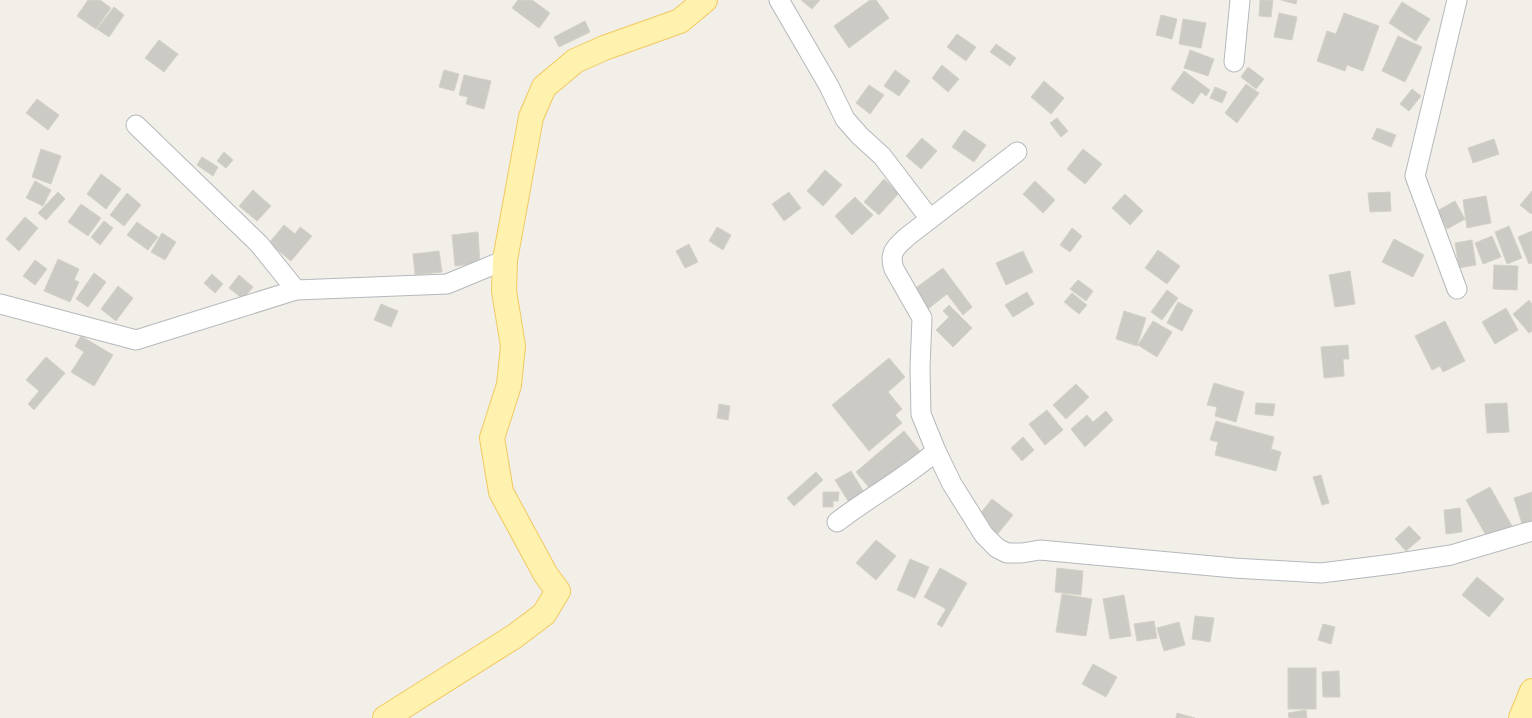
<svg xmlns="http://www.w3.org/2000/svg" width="1532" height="718" font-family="Overpass,sans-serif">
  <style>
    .building { fill: #cccac5; stroke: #d6d1c6 }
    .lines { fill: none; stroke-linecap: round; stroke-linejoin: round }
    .minor-casing { stroke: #b5b8bc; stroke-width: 21 }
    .major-casing { stroke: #f2c960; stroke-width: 26 }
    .minor { stroke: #fff; stroke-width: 19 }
    .major { stroke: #fff2af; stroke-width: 24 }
  </style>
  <rect width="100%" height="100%" fill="#f1efe8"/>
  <g class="building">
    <polygon points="88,0 100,0 111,8 96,29 77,16"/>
    <polygon points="518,0 532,0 550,13 539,28 512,8"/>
    <polygon points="801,0 820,0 812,9"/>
    <polygon points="870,0 876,0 889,18 849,48 834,26"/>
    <polygon points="1260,0 1273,0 1271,17 1259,16"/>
    <polygon points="1281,0 1297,0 1296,4"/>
    <polygon points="1402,2 1430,19 1416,41 1389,23"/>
    <polygon points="114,7 124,15 109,37 97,29"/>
    <polygon points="1279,13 1297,17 1292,40 1274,37"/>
    <polygon points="1344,13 1379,26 1363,71 1347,65 1345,71 1317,61 1327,31 1336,34"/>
    <polygon points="1161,15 1177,19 1172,39 1156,35"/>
    <polygon points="1183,19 1206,23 1201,48 1179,44"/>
    <polygon points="585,21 590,32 559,47 554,37"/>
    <polygon points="957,34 976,47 966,61 947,47"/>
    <polygon points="1398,36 1422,47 1405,82 1382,71"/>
    <polygon points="159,40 178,54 164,72 145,58"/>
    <polygon points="996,44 1016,58 1010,66 990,52"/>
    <polygon points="1190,50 1214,59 1208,76 1184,68"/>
    <polygon points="942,65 959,79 948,92 932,78"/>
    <polygon points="1248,67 1264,79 1256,89 1241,77"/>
    <polygon points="444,70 459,74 454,91 439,87"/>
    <polygon points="895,70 910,81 899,96 884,86"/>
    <polygon points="1184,71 1210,90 1206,96 1201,92 1193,104 1171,89"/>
    <polygon points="464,75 491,81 484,109 466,104 468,97 459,95"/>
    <polygon points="1044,81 1064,98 1051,114 1031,97"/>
    <polygon points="1246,84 1259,93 1237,123 1225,113"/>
    <polygon points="869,85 884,95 870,114 856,103"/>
    <polygon points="1215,87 1227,92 1222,103 1210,98"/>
    <polygon points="1412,89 1421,96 1409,111 1400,104"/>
    <polygon points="37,99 59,115 48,130 26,113"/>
    <polygon points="1057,118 1068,131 1061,137 1050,123"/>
    <polygon points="1377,128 1396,135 1391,147 1372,139"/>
    <polygon points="964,130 986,145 974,162 952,147"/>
    <polygon points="922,138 937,151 921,169 906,156"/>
    <polygon points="1494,139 1499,154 1473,163 1468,148"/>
    <polygon points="41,149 61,156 51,184 32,177"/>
    <polygon points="1083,149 1102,164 1085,184 1067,169"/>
    <polygon points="224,152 233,160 226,168 217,161"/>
    <polygon points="202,157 218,167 213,176 197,165"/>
    <polygon points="825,170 842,185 823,206 807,191"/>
    <polygon points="101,174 121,189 106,209 87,194"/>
    <polygon points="884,179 899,193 879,215 864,202"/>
    <polygon points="35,181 51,190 43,206 26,198"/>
    <polygon points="1035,181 1055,200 1043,213 1023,194"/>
    <polygon points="253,190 271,206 257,221 239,206"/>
    <polygon points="1532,191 1532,212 1531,214 1520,205"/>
    <polygon points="58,192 65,199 46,220 38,213"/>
    <polygon points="789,192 801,208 784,221 772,204"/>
    <polygon points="1390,192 1391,211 1370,212 1368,193"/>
    <polygon points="127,193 141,205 124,226 110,215"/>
    <polygon points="1125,194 1143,211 1130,225 1112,208"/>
    <polygon points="1486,196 1491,223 1467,228 1463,200"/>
    <polygon points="855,197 873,215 852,235 835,216"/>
    <polygon points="1455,201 1465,219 1447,229 1437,211"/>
    <polygon points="81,204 101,218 88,236 68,222"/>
    <polygon points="25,217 38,228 19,251 6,239"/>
    <polygon points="104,221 113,228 100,245 91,237"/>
    <polygon points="137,222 158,237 148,250 127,235"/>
    <polygon points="284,225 295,234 300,227 312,236 291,261 269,243"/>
    <polygon points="1509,226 1522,258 1507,264 1495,232"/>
    <polygon points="717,227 731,235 723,250 709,241"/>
    <polygon points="1072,228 1082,236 1070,252 1060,245"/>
    <polygon points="1532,231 1532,263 1529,264 1518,237"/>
    <polygon points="478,232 480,263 455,266 452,235"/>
    <polygon points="162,233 176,242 165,260 151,252"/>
    <polygon points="1492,236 1501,257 1483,264 1475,243"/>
    <polygon points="1394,239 1424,255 1413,277 1382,262"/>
    <polygon points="1472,240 1476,265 1459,268 1455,243"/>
    <polygon points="689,244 698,262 685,268 676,251"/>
    <polygon points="1158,250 1180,266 1167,284 1145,268"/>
    <polygon points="439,251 442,272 415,275 413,254"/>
    <polygon points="1023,251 1033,272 1006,285 996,263"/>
    <polygon points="58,259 79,269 74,280 79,282 70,302 44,291"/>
    <polygon points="35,260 47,269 35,285 23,276"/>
    <polygon points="1494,265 1518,266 1517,290 1493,289"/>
    <polygon points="943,268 972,307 963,315 947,294 928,309 913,290"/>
    <polygon points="1350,271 1355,304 1335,307 1329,275"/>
    <polygon points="94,273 106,282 88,307 76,299"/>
    <polygon points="212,274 223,284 215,293 204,283"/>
    <polygon points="239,275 253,287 243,299 229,288"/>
    <polygon points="1078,280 1093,291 1086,301 1070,289"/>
    <polygon points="118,286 133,298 116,321 101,309"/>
    <polygon points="1167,290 1178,298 1162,320 1151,312"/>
    <polygon points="1027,292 1034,304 1013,317 1005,305"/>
    <polygon points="1072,293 1087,305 1079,314 1064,302"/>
    <polygon points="1529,300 1532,304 1532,331 1529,333 1513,314"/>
    <polygon points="1178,302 1193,310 1182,331 1167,323"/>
    <polygon points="381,304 398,311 391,327 374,320"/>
    <polygon points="949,305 972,328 953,347 936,330 949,317 943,311"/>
    <polygon points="1506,308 1518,330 1495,344 1482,322"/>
    <polygon points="1124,311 1146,318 1137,346 1116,339"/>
    <polygon points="1153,321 1172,332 1157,357 1138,345"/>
    <polygon points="1445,321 1465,361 1443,372 1440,366 1432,370 1415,336"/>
    <polygon points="81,336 113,355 94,386 71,372 84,352 75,346"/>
    <polygon points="1348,345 1349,359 1343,359 1344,376 1324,378 1321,347"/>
    <polygon points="46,357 65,373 34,410 28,404 39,391 26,380"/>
    <polygon points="889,358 905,377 888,392 902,409 895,415 902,423 869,451 832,405"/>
    <polygon points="1214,383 1244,392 1236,422 1215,416 1217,407 1207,405"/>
    <polygon points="1076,384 1089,397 1066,419 1053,405"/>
    <polygon points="1256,403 1275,404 1273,416 1255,414"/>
    <polygon points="1507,403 1509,432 1487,433 1485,404"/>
    <polygon points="719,404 730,406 728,420 717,418"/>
    <polygon points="1047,410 1063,430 1045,445 1029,424"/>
    <polygon points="1106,411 1113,420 1085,447 1071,429 1087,415 1093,422"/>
    <polygon points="1216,421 1274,437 1271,449 1281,452 1276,471 1215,455 1218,442 1210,440"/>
    <polygon points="904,431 920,451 872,491 856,472"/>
    <polygon points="1023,437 1034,450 1022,461 1011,448"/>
    <polygon points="851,471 864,492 848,501 835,480"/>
    <polygon points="816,472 823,480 794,506 787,498"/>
    <polygon points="1321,475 1329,503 1322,505 1313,477"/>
    <polygon points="1490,487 1512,526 1488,539 1466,500"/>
    <polygon points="823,492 839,492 838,501 833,501 833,507 823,507"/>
    <polygon points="1532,492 1532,524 1523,527 1514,498"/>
    <polygon points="992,499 1013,515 996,536 975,520"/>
    <polygon points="1460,508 1462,532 1446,534 1444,510"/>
    <polygon points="1409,526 1421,538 1406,551 1395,539"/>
    <polygon points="876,540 896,556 876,580 856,563"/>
    <polygon points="910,559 929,567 915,598 897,590"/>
    <polygon points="940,568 967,583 942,627 937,624 946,609 924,597"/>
    <polygon points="1057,568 1083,571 1081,595 1055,592"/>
    <polygon points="1477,577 1504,599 1489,617 1462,595"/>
    <polygon points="1062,594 1092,599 1086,636 1056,632"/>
    <polygon points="1124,595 1131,636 1110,639 1103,599"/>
    <polygon points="1195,616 1214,618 1210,642 1192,639"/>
    <polygon points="1154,621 1157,638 1137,641 1134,624"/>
    <polygon points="1179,622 1185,645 1164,651 1157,628"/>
    <polygon points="1323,624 1335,627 1331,644 1318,640"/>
    <polygon points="1093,664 1117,677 1106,697 1082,684"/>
    <rect x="1288" y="668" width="28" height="41"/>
    <polygon points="1339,671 1340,697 1323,697 1322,672"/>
    <polygon points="1306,710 1307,718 1289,718 1288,713"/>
    <polygon points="1177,713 1195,718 1176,718"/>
  </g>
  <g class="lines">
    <g class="minor-casing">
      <g id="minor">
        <polyline points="779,0 829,86 845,119 860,136 882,156 930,219"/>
        <polyline points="1234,62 1240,0"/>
        <polyline points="136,125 259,244 296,290"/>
        <path d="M1017,152L908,236C897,246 888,252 894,269L922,318L920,368L921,414L936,451L952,484L984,535L997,548L1007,553H1022L1040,550L1234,568L1321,573L1393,564L1451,555L1532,531"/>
        <polyline points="1457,289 1415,176 1457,0"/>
        <polyline points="0,304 136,340 296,290 447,284 505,260"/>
        <path d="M837,522C869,497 906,478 936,451"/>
      </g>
    </g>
    <g class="major-casing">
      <g id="major">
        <polyline points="385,718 515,636 544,614 558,591 546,575 501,492 492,438 509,385 513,346 504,291 505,260 531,117 544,87 575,61 604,48 680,21 705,0"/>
        <polyline points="1521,718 1532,691"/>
      </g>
    </g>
    <use href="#minor" class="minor"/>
    <use href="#major" class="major"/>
  </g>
</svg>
